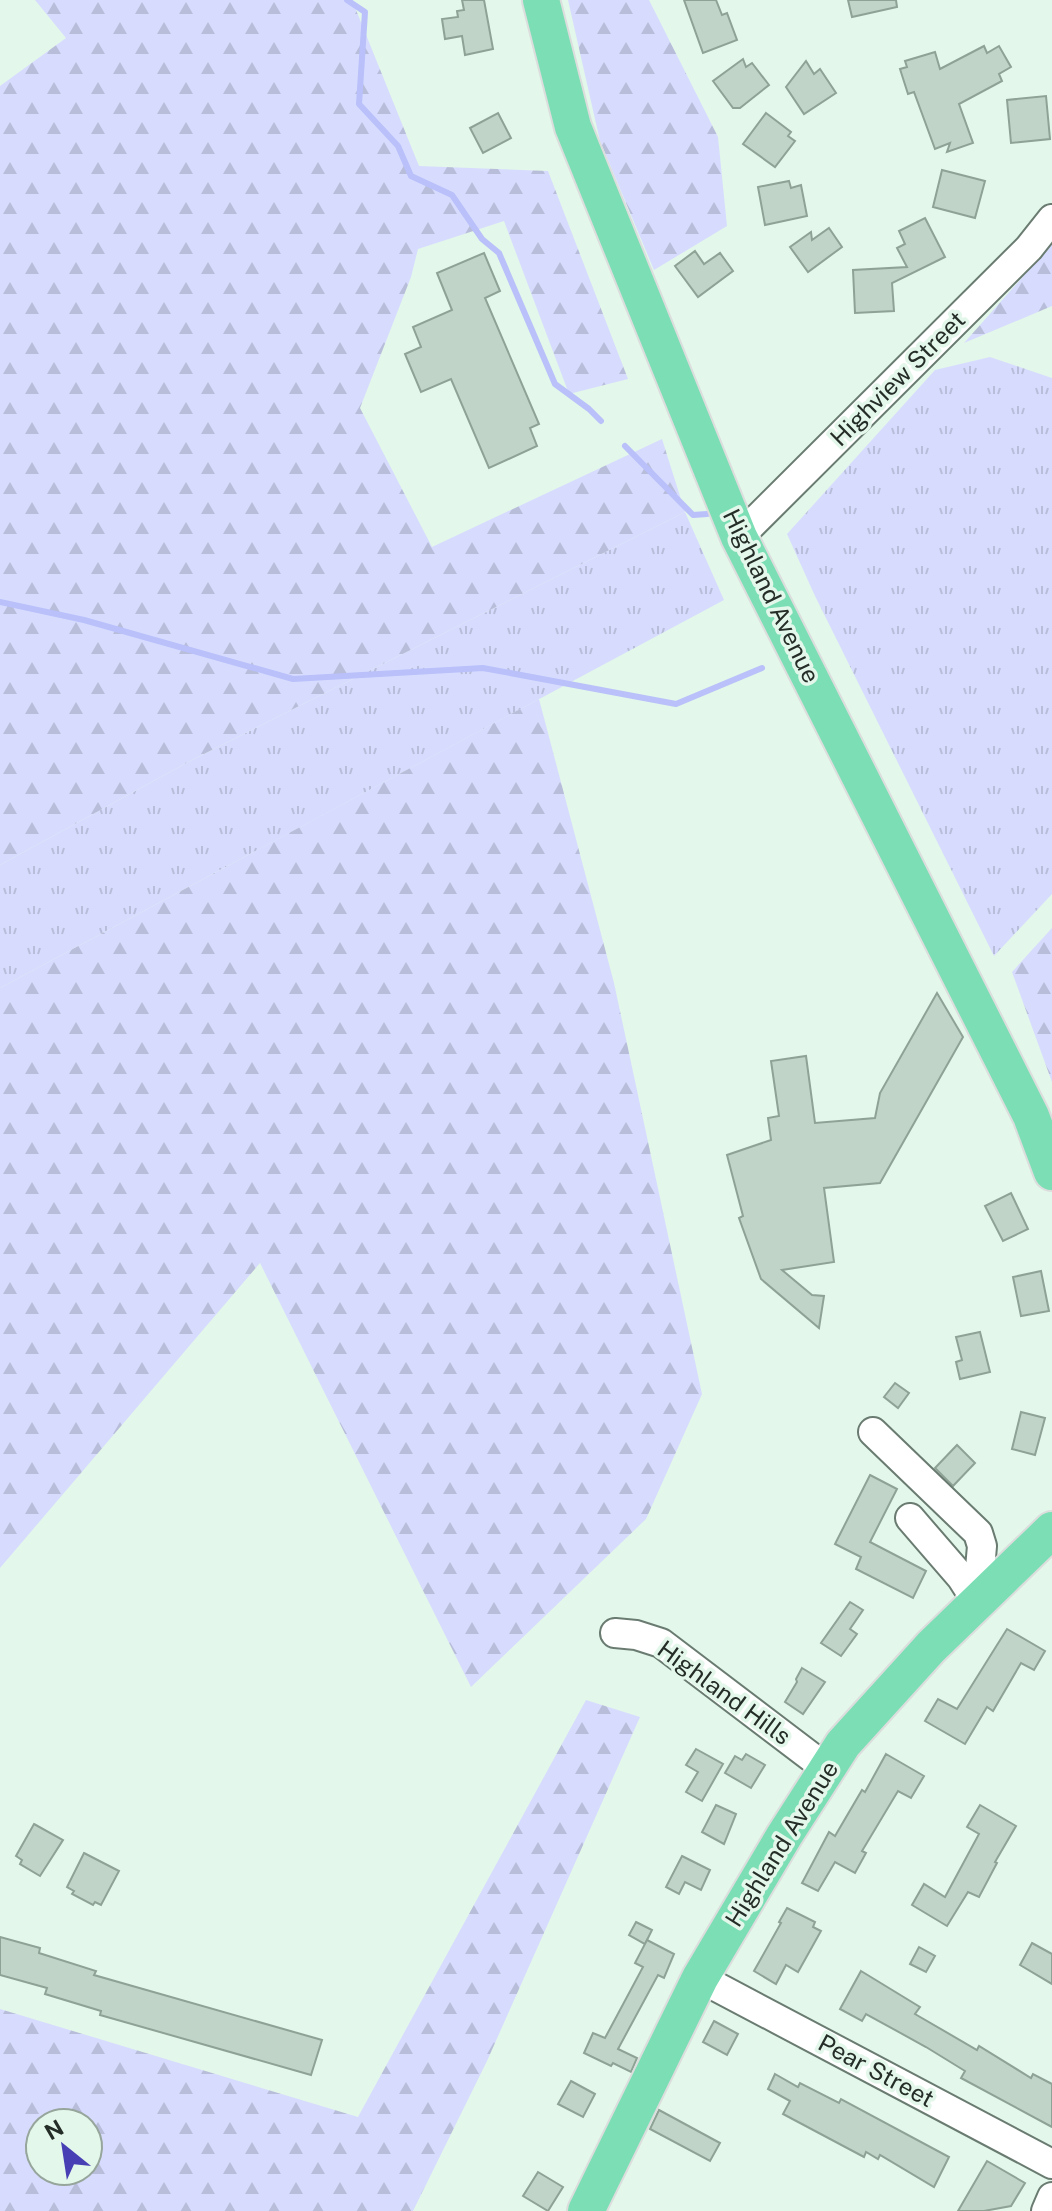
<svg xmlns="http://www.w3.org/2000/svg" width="1052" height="2211" font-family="'Public Sans',sans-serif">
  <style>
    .grass { fill: url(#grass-tufts) }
    .forest { fill: url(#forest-firs); fill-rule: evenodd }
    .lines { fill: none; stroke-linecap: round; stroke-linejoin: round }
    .stream { stroke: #b9c0fa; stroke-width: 6 }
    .building { fill: #c1d4c8; stroke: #8fa296; stroke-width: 2 }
    .minor-casing { stroke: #6a7c71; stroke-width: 32 }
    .major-casing { stroke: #dcdddd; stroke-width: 40 }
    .minor { stroke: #fff; stroke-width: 28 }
    .major { stroke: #7bdeb4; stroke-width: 36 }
    .labels { text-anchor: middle; stroke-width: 7; stroke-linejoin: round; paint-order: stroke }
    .street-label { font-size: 24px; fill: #252d28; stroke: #e3f7ea }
  </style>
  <defs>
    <pattern id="grass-tufts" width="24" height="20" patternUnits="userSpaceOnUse" patternTransform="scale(2)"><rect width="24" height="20" fill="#d7dcfe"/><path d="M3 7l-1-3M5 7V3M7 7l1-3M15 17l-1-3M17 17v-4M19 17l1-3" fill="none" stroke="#b8bdda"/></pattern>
    <pattern id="forest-firs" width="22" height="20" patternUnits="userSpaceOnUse" patternTransform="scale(2)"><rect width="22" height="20" fill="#d7dcfe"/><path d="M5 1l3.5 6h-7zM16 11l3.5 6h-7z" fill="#b8bdda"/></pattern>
  </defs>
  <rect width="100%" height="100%" fill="#e3f7ea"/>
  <g class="grass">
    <polygon points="990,357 1052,378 1052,894 994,956 815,596 787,534 935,370"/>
    <polygon points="685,512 724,600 0,988 0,865 190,761"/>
  </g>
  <g class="forest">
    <polygon points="35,0 352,0 419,166 548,171 628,379 569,394 504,221 418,249 411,277 360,408 432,547 662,439 685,512 190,761 0,865 0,86 66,38"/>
    <polygon points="568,0 649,0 718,137 727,226 654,270 600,141"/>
    <polygon points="1052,244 1052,306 964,343"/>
    <polygon points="539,699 614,983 702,1394 646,1519 471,1687 260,1263 0,1568 0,988"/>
    <polygon points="1052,928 1052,1082 1012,972"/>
    <path d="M586,1700L640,1717L487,2061L413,2211H0V2009L358,2117ZM40,2123H88V2171H40Z"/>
  </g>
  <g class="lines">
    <g class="stream">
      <polyline points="347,0 365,12 359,104 398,146 411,176 452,195 482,239 499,253 555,384 589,409 601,421"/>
      <polyline points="625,446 693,515 707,514"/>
      <polyline points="0,602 84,620 293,679 483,668 676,704 762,668"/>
    </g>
  </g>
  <g class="building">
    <polygon points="462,0 484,0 493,49 465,55 462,36 445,39 442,19 458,17 457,11 464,10"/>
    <polygon points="684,0 716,0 722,15 727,13 737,40 703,53"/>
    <polygon points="848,0 896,0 897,7 852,17"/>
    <polygon points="984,46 987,53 999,46 1011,67 999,74 1002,81 959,104 973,143 947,152 950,143 935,149 914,92 908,94 900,69 907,67 905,61 935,52 940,69"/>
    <polygon points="743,59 746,67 752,63 769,85 740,108 733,108 713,81"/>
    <polygon points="806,61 814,74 820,69 836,93 804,114 786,87"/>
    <polygon points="1046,96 1050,139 1011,143 1007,100"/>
    <polygon points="498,113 511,138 483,153 470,128"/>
    <polygon points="766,113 791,132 788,136 795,141 775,167 743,144"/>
    <polygon points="942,170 985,181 975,218 933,207"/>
    <polygon points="789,181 791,188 801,185 807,216 765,225 758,187"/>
    <polygon points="925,218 945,257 892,283 894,311 855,313 853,270 907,267 897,248 905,244 899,231"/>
    <polygon points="829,228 842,247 808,272 790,247 811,232 812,240"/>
    <polygon points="695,251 704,264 720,253 733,271 698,297 675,266"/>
    <polygon points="484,253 500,291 485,298 539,424 530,428 537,446 489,468 451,379 421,392 405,354 421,347 413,327 452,310 437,273"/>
    <polygon points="937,993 963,1037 880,1183 824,1188 834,1262 782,1270 812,1295 824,1296 819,1328 761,1279 739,1218 743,1216 727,1155 771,1140 768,1118 779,1116 771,1061 806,1056 815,1123 875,1118 880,1093"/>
    <polygon points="1011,1193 1028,1229 1003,1241 985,1206"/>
    <polygon points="1041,1271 1049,1311 1021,1316 1013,1277"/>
    <polygon points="980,1332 990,1372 960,1379 956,1362 962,1360 956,1337"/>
    <polygon points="895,1383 909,1393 898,1408 884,1397"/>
    <polygon points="1021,1412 1045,1418 1035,1455 1012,1449"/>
    <polygon points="957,1445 975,1463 953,1486 935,1468"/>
    <polygon points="870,1475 897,1489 870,1542 926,1571 913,1598 856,1569 861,1557 835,1544"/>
    <polygon points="850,1602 863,1610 850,1629 857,1634 841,1656 821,1643"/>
    <polygon points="1007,1629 1045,1651 1034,1670 1021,1663 993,1711 987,1707 965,1744 925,1721 938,1699 957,1709"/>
    <polygon points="802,1668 825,1682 803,1714 785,1702 797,1682 796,1679"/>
    <polygon points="696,1749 723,1764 702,1801 686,1792 698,1772 686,1765"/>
    <polygon points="746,1754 765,1765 751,1788 725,1773 735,1756 742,1760"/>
    <polygon points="886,1754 924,1776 911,1798 898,1791 862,1851 866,1853 855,1873 835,1862 818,1891 802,1883 829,1832 835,1836 862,1790 865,1792"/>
    <polygon points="716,1805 736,1814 724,1844 702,1832"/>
    <polygon points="980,1805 1016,1826 995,1862 997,1863 979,1897 968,1892 947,1926 912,1905 924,1884 945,1897 979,1834 967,1827"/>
    <polygon points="34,1824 63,1840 40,1876 20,1864 22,1860 16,1856"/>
    <polygon points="84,1853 119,1871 101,1905 95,1902 93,1905 72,1894 74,1891 67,1887"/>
    <polygon points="682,1856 710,1870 701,1890 685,1882 679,1894 666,1887"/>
    <polygon points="787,1908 815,1922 813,1927 821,1931 798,1972 786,1965 776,1984 754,1971 781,1923 779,1922"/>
    <polygon points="636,1922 652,1930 645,1944 629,1935"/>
    <polygon points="0,1937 40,1948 39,1953 96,1971 94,1975 322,2040 311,2075 100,2015 101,2011 45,1994 47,1988 0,1975"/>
    <polygon points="647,1940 674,1954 664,1978 658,1975 618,2049 637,2058 631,2072 613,2063 611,2066 584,2053 593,2033 605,2038 643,1967 635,1963"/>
    <polygon points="1032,1943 1052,1954 1052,1984 1020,1965"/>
    <polygon points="919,1947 935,1956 926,1972 910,1964"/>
    <polygon points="861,1971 920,2007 915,2014 977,2050 979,2046 1031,2078 1033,2074 1052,2084 1052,2127 961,2078 965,2071 926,2047 866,2014 862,2021 840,2009"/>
    <polygon points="714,2021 738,2034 727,2055 703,2042"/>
    <polygon points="775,2074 798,2087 800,2083 839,2103 841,2099 949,2157 934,2187 880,2155 878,2159 866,2152 864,2157 783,2114 790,2101 768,2089"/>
    <polygon points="571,2081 595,2094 583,2117 558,2104"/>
    <polygon points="659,2110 720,2143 710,2161 650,2129"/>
    <polygon points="987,2161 1025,2183 1011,2206 984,2211 958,2211"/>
    <polygon points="538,2172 563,2187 548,2211 523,2196"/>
  </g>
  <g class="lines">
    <g class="minor-casing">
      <g id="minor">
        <polyline points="739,537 1029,248 1052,219"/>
        <polyline points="873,1432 978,1533 982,1546 977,1602"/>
        <polyline points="910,1518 961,1577 977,1602"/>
        <polyline points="615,1633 636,1635 661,1643 827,1769"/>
        <polyline points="700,1978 1052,2164"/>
        <polyline points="1046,2211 1052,2197"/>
      </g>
    </g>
    <g class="major-casing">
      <g id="major">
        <polyline points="541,0 573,127 739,537 1031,1116 1052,1172"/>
        <polyline points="586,2211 700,1978 784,1836 843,1744 931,1647 1052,1530"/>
      </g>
    </g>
    <use href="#minor" class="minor"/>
    <use href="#major" class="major"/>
  </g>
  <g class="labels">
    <g class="street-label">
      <text transform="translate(898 379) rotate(-45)" y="8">Highview Street</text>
      <text transform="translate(771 596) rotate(64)" y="8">Highland Avenue</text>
      <text transform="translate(724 1693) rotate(36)" y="8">Highland Hills</text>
      <text transform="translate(782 1844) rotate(-58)" y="8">Highland Avenue</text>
      <text transform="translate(876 2071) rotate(28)" y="8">Pear Street</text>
    </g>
  </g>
  <g transform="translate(64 2147) rotate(330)"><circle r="38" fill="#e3f7ea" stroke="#97a69c" stroke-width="2"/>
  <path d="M0-6L14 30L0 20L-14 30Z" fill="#483fb5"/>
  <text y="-12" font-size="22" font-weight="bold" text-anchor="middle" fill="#252d28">N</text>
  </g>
</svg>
